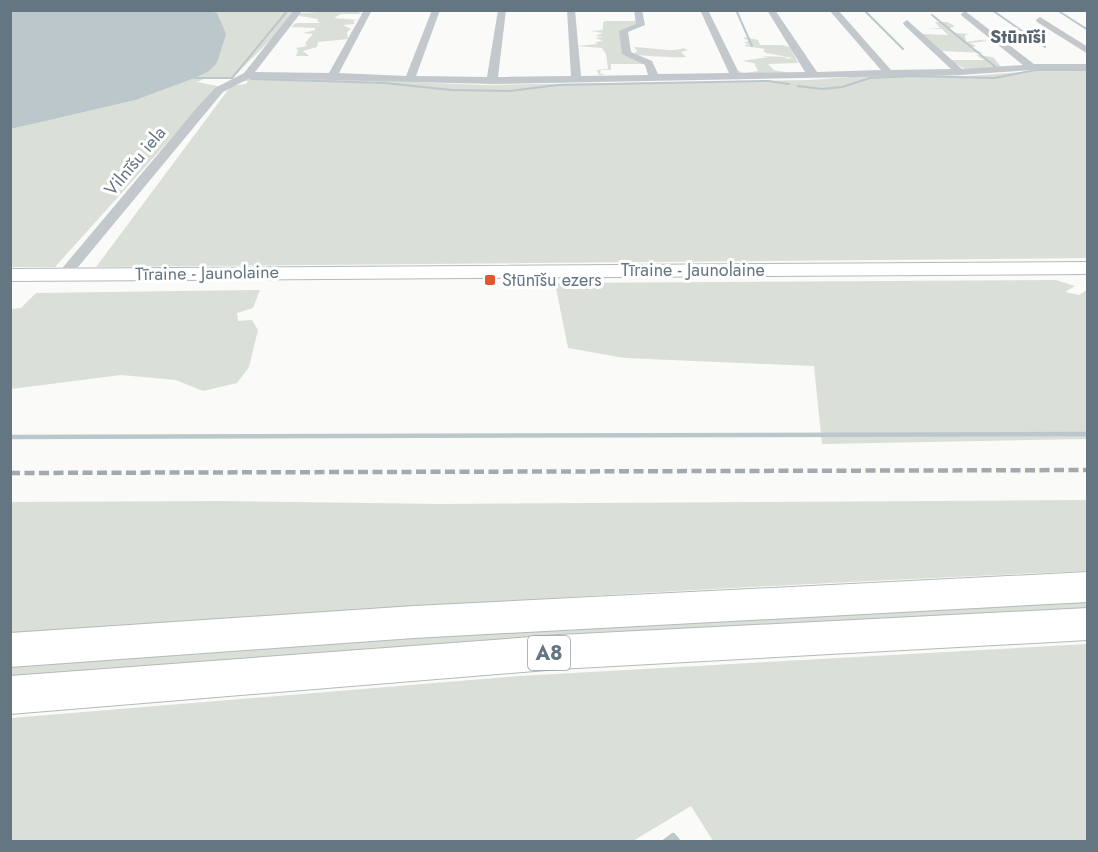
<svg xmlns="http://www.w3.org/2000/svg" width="1098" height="852" font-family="Jost,sans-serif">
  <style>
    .green { fill: #dadfd7 }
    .water { fill: #bbc7cb }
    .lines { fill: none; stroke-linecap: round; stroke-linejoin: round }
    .stream-far2 { stroke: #bbc7cb; stroke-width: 2 }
    .stream-far1 { stroke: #bbc7cb; stroke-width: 4.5 }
    .stream { stroke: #bbc7cb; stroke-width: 6 }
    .secondary-casing { stroke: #b3babf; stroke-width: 2 }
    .trunk-casing { stroke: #b4b9bd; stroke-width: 2 }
    .minor { fill: #c3c8cc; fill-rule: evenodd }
    .secondary { fill: #fff; fill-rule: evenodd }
    .trunk { fill: #fff; fill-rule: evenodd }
    .rail { stroke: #a2aab0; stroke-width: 4.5; stroke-dasharray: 10 4.5; stroke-linecap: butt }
    .poi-dot { fill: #e4572e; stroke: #fff; stroke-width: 2 }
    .labels { text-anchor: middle; stroke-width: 6; stroke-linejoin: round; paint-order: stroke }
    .far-neighbourhood-label { font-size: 18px; font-weight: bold; fill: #57646e; stroke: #fff }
    .far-street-label { font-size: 18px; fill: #657683; stroke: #fff }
    .far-poi-label { font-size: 18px; fill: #657683; stroke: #fff; text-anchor: start }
    .shield { fill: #fff; stroke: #939fa8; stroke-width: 1.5 }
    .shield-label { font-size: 20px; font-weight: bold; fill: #657683 }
  </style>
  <rect width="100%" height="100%" fill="#fafaf8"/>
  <g class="green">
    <polygon points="352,10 363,14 341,14 334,18 358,20 353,21 355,23 354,24 343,25 351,29 347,32 348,39 318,42 317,47 303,51 309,56 296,56 298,50 296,48 307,46 305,43 313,34 303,33 315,30 315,28 291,27 296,23 320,23 317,21 318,19 299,16 301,13"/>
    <polygon points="212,11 300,11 232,78 208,77 197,82 218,86 55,267 11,267 11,129 136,100 195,78 217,63 221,46 217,13"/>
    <polygon points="606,21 636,21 637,25 626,28 623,48 646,64 611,64 611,70 601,70 600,73 604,75 599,75 597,70 608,69 606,54 602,48 577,46 598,44 595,42 603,41 595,38 603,37 595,36 603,33 591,31 603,30 603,22"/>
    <polygon points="935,22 947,22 955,26 948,29 955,33 969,34 965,35 966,42 980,40 988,41 970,43 976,46 970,48 984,53 941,51 922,34 948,35 942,29 925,29 940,28"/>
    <polygon points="745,37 758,40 760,45 782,45 790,47 798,63 768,64 774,70 794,74 740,75 736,70 744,73 758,71 754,63 742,61 769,57 760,56 785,57 787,58 784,59 793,58 766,53 763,51 765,49 744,46 749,44 744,43 749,40 744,39"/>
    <path d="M634,47C647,47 673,53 683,48L688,50L681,52L686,57C679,58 639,56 634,54L637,51Z"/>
    <polygon points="976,55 993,57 1001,67 965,69 950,60 984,60"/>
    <polygon points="1063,69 1087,70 1087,258 96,267 231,86 246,84 248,81 242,81 248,75 483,85 810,80 891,74 968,76"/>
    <polygon points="1056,280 1075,286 1065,292 1079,295 1087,290 1087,439 822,444 814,366 625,358 568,348 555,283"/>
    <polygon points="260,290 253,308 237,313 238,321 252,320 258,330 249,367 237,383 203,391 176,380 121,375 11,389 11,309 21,308 36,293"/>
    <path d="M1087,500V571C728,586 369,608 11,634L10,502L219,501L441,504Z"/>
    <polygon points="1087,600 1087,610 11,680 11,663 312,640"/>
    <polygon points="1087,644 1087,841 713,841 691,806 633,841 11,841 11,718 519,676"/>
  </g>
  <polygon class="water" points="11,10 212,11 217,13 226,34 217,63 209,71 195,78 136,100 11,129"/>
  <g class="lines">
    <g class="stream-far2">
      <polyline points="864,10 903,49"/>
      <polyline points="992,10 1045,47"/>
      <polyline points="1057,10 1088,30"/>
      <polyline points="737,12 752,46"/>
      <polyline points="932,15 998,69"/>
      <polyline points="195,78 232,78"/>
      <polyline points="232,78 288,10"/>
      <polyline points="251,79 385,83 451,90 510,91 558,85 768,81 789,84"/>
      <polyline points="798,86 822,89 842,87 870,78 912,76 994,78 1036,70 1088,70"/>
    </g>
    <polyline class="stream-far1" points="10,437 1088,434"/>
    <polyline class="stream" points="665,842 673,836 678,842"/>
    <g class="secondary-casing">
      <polygon id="secondary" points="1088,262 1088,274 10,281 10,269"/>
    </g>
    <g class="trunk-casing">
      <g id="trunk">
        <polygon points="1088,572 1088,602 414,638 10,667 10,633 414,606"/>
        <polygon points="1088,608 1088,640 559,669 10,714 10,676 559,635"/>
      </g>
    </g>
    <g class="minor">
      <polygon points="294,10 303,10 255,72 329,73 364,10 372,10 339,73 406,76 432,10 440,10 416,76 487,77 498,10 506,10 498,77 571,76 567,10 575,10 581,76 648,75 645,65 622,54 619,31 636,24 634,10 642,10 645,25 628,32 631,52 652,61 658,74 729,73 700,10 708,10 739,73 805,72 767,10 775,10 817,72 881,70 829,10 838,10 891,70 951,69 904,25 903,23 907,20 962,69 1023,65 962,16 961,14 965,11 1034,64 1088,64 1088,70 1045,69 960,75 492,84 250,78 223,92 69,278 59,278 56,275 59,272 195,110 215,88 244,73"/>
      <polygon points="1040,17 1088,47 1088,54 1037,22 1036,20"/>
    </g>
    <use href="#secondary" class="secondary"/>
    <use href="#trunk" class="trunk"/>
    <polyline class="rail" points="10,473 1088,470"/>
  </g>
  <rect class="poi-dot" x="484" y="274" width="12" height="12" rx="3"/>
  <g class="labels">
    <g class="far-neighbourhood-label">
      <text x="1018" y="43">Stūnīši</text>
    </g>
    <g class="far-street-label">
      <text transform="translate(135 161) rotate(-50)" y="6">Vilnīšu iela</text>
      <text x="693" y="276">Tīraine - Jaunolaine</text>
      <text transform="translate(207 273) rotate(-1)" y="6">Tīraine - Jaunolaine</text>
    </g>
    <g class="far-poi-label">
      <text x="502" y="286">Stūnīšu ezers</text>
    </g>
    <rect class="shield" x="528" y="636" width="42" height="34" rx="4.5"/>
    <g class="shield-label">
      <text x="549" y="660">A8</text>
    </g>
  </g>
  <rect width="1098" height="852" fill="none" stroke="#657683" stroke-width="24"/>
</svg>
